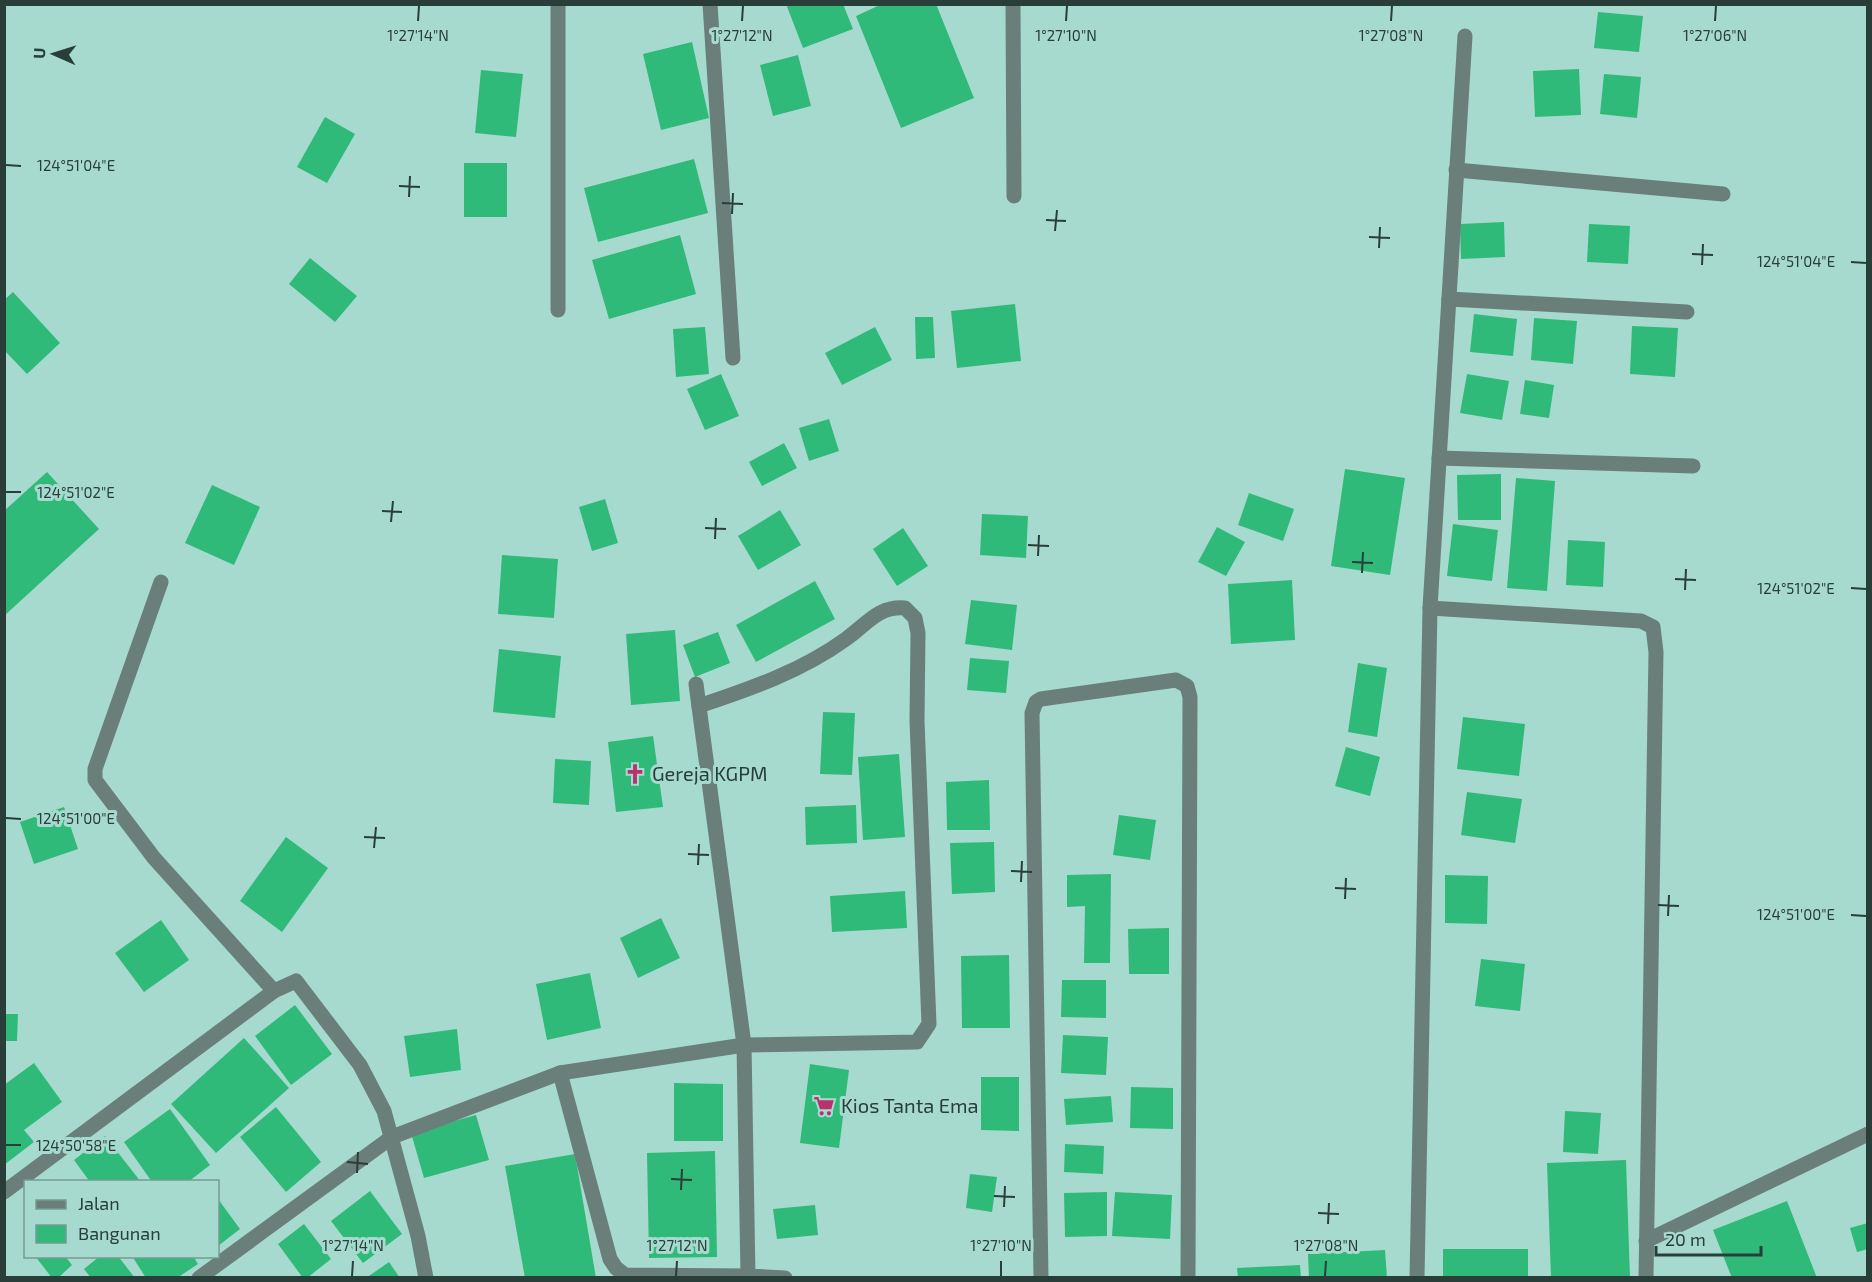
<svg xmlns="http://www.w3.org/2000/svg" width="1872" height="1282" font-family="'Exo 2',sans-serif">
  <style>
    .building { fill: #2fba7a }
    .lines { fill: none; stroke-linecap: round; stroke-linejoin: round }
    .minor { stroke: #6b7f7a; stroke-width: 15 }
    .ticks { fill: none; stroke: #293e39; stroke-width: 2 }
    .labels { text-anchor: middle; stroke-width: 6; stroke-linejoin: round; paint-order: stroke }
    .poi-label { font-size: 20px; fill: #293e39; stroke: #a7dace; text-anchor: start }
    .ticks-label { font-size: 15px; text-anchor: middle; fill: #293e39; stroke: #a7dace; stroke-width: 6; stroke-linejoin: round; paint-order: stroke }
  </style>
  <rect width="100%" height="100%" fill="#a7dace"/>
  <g class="building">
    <polygon points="786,4 843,4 853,29 803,48"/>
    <polygon points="936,4 974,98 901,128 856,16 882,4"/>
    <polygon points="1598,12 1643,16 1639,52 1594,48"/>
    <polygon points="692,42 709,118 661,130 643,54"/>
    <polygon points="798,55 811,106 773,116 760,65"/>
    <polygon points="1579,69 1581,115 1535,117 1533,71"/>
    <polygon points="481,70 523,74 516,137 475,133"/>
    <polygon points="1604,74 1641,77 1637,118 1600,114"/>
    <polygon points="325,117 355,134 327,183 297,167"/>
    <polygon points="694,159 708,213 598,242 584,188"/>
    <rect x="464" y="163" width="43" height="54"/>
    <polygon points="1504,222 1505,257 1461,259 1460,224"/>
    <polygon points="1589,224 1630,226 1628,264 1587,262"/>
    <polygon points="680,235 696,294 609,319 592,260"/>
    <polygon points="310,258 357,296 335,322 289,284"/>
    <polygon points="13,292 60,343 27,374 4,350 4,300"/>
    <polygon points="1015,304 1021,361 957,368 951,311"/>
    <polygon points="1474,314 1517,319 1513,356 1470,352"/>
    <polygon points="915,317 933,317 935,358 916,359"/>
    <polygon points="1534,318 1577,321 1573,364 1531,360"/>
    <polygon points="1632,326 1678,328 1675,377 1630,374"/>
    <polygon points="705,327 709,374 676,377 673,329"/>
    <polygon points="875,327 892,360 842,385 825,353"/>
    <polygon points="721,374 739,416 705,430 687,389"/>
    <polygon points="1467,374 1509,381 1502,420 1460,413"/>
    <polygon points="1525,380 1554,385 1549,418 1520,414"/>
    <polygon points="829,419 839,451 809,461 799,428"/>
    <polygon points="784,443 797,468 762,486 749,462"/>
    <polygon points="1345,469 1405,478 1390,575 1331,566"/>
    <polygon points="47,472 99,529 4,616 4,511"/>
    <polygon points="1501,474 1501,520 1458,520 1457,475"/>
    <polygon points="1516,478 1555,481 1547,591 1507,588"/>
    <polygon points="212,485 260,507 234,565 185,543"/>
    <polygon points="1249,493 1294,509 1283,541 1238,525"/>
    <polygon points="605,499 618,543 592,551 579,507"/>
    <polygon points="780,510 801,545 758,570 738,536"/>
    <polygon points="982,514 1028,516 1026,558 980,555"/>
    <polygon points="1453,524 1498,530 1492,581 1447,576"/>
    <polygon points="1217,527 1245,542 1226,576 1198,562"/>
    <polygon points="903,528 928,566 897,586 873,549"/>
    <polygon points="1568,540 1605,542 1603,587 1566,585"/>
    <polygon points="502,555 558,559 554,618 498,614"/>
    <polygon points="1292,580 1295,640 1231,644 1228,584"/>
    <polygon points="815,581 835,619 756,662 736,625"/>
    <polygon points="971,600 1017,605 1012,650 965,644"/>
    <polygon points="675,630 680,701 631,705 626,634"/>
    <polygon points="718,632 730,663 695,677 683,645"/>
    <polygon points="499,649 561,656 555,718 493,712"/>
    <polygon points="970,658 1009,661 1006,693 967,690"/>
    <polygon points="1358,663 1387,668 1377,737 1348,732"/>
    <polygon points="823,712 855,713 852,775 820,774"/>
    <polygon points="1463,717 1525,724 1519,776 1457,769"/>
    <polygon points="653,736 663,807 616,812 608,742"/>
    <polygon points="1346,747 1380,757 1370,796 1335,786"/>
    <polygon points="899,754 905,837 863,840 858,757"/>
    <polygon points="555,759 591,761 589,805 553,803"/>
    <polygon points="989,780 990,830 947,830 946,782"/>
    <polygon points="1467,792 1522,799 1515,843 1461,835"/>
    <polygon points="856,805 857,843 806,845 805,807"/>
    <polygon points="64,807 78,849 34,864 20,822"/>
    <polygon points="1119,815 1156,820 1150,860 1113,855"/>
    <polygon points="286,837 328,868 282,932 240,901"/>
    <polygon points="994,842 995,892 952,894 950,843"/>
    <polygon points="1111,874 1110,963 1084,963 1085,906 1067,907 1067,875"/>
    <polygon points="1445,875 1488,876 1487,924 1445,923"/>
    <polygon points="905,891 907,928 832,932 830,896"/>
    <polygon points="661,918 680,958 638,978 620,938"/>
    <polygon points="161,920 189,960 144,992 115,953"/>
    <polygon points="1169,928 1169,974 1129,974 1128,929"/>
    <polygon points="1009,955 1010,1028 962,1028 961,956"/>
    <polygon points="1481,959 1525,964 1520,1011 1475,1006"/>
    <polygon points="590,973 601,1028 547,1040 536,984"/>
    <polygon points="1062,980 1106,980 1106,1018 1061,1017"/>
    <polygon points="295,1005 332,1054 291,1085 255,1036"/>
    <polygon points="4,1014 18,1014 17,1041 4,1041"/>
    <polygon points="457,1029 461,1070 410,1077 404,1036"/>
    <polygon points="1063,1035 1108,1037 1106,1075 1061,1073"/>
    <polygon points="244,1038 289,1088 216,1153 171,1104"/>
    <polygon points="34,1063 62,1102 24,1130 34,1142 4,1165 4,1085"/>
    <polygon points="810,1064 849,1070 839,1148 800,1143"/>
    <polygon points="981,1077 1019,1077 1019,1131 981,1130"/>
    <polygon points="674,1083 723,1084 723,1141 674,1141"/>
    <polygon points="1131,1087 1173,1088 1173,1129 1130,1128"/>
    <polygon points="1111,1096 1113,1122 1066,1125 1064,1099"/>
    <polygon points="276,1107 321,1162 286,1192 240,1137"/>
    <polygon points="170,1109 210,1165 188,1182 152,1182 124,1142"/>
    <polygon points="1565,1111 1601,1113 1598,1154 1563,1152"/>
    <polygon points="476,1115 489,1160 424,1178 411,1133"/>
    <polygon points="105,1136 141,1182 90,1182 74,1160"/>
    <polygon points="1065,1144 1104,1146 1103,1174 1064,1172"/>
    <polygon points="715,1151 717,1257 649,1258 647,1153"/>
    <polygon points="575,1154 596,1278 525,1278 505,1166"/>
    <polygon points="1626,1160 1630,1278 1551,1278 1547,1163"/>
    <polygon points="970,1174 997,1177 992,1212 966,1208"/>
    <polygon points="370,1191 402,1234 363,1263 331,1221"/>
    <polygon points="1107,1192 1107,1236 1065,1237 1064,1193"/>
    <polygon points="1115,1192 1172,1195 1170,1239 1112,1236"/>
    <polygon points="218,1199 240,1229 218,1246"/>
    <polygon points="1787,1201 1817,1278 1732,1278 1713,1230"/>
    <polygon points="815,1205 818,1235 777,1239 773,1209"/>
    <polygon points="1868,1223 1868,1249 1857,1252 1850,1228"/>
    <polygon points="304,1224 331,1259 307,1278 303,1278 278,1244"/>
    <rect x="1443" y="1249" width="85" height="29"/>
    <polygon points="1385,1250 1387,1278 1309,1278 1308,1254"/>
    <polygon points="35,1256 65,1256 72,1265 58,1278 52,1278"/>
    <polygon points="100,1256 118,1256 135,1278 91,1278 84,1269"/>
    <polygon points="132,1256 193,1256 198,1264 177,1278 146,1278"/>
    <polygon points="389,1262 400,1278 366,1278"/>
    <polygon points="1300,1265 1301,1278 1238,1278 1237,1268"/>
  </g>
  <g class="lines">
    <g class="minor">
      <polyline points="710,4 733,358"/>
      <polyline points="1013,4 1014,196"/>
      <polyline points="1456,170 1723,194"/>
      <polyline points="1449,299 1687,312"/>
      <polyline points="558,310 558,4"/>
      <polyline points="1439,458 1693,466"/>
      <polyline points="161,582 95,769 95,780 154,858 274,991"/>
      <polyline points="1430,608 1641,621 1653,627 1656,652 1646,1278"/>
      <polyline points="696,684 744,1045 748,1276 785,1278"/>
      <path d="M560,1073L744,1045L917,1042L929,1024L917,721L918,633L915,618L905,608C878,606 867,624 846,639C802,671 750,689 699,706"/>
      <polyline points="4,1192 274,991 296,981 360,1065 384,1111 418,1236 426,1278"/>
      <polyline points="1646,1241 1868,1134"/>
      <polyline points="199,1278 392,1137 560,1073 610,1259 616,1268 625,1275 748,1276"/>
      <polyline points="1041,1278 1032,713 1036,702 1041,699 1176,680 1187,686 1190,697 1188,1278"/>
      <polyline points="1417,1278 1430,608 1465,36"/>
    </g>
  </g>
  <path class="ticks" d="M418,21L419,6M742,21L743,6M1066,21L1067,6M1391,21L1392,6M1715,21L1716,6M6,165L21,166M399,186L420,187M409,197L410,176M722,203L743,204M732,214L733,193M1046,220L1066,221M1055,231L1057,210M1369,237L1390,238M1379,248L1380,227M1692,254L1713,255M1851,262L1866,263M1702,265L1703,244M6,492H21M382,511L402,512M391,522L393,501M705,528L726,529M715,539L716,518M1028,545L1049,546M1038,556L1039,535M1352,562L1373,563M1362,573L1363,552M1675,579L1696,580M1851,588L1866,589M1685,590L1686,569M6,818L21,819M364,837L385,838M374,848L376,827M688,854L709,855M698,865L699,844M1011,871L1032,872M1021,882L1022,861M1335,888L1356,889M1345,899L1346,878M1658,905L1679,906M1851,915L1866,916M1668,916L1669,895M6,1145H21M347,1162L368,1164M357,1173L358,1152M671,1179L692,1180M681,1190L682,1169M994,1196L1015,1197M1004,1207L1005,1186M1318,1213L1339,1214M1328,1224L1329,1203M352,1276L353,1261M676,1276L677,1261M1001,1276V1261M1325,1276L1326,1261"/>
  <defs>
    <g id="church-bare" transform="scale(1.62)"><path d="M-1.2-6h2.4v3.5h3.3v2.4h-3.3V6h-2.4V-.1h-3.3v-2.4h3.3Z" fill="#ba316f" stroke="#a7dace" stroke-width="2.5" paint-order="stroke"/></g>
    <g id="supermarket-bare" transform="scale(1.62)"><path d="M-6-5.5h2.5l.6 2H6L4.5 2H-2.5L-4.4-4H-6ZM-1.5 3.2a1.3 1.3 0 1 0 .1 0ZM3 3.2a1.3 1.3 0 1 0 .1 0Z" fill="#ba316f" stroke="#a7dace" stroke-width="2.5" paint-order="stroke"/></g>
  </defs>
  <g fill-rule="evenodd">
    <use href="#church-bare" x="635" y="774"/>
    <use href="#supermarket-bare" x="824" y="1106"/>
  </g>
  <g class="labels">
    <g class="poi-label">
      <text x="652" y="781">Gereja KGPM</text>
      <text x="841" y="1113">Kios Tanta Ema</text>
    </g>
  </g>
  <g class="ticks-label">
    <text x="418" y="41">1°27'14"N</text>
    <text x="742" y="41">1°27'12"N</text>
    <text x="1066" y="41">1°27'10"N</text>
    <text x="1391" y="41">1°27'08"N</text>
    <text x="1715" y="41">1°27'06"N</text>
    <text x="76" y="171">124°51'04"E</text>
    <text x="1796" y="267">124°51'04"E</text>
    <text x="76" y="498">124°51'02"E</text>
    <text x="1796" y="594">124°51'02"E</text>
    <text x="76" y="824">124°51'00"E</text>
    <text x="1796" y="920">124°51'00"E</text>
    <text x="76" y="1151">124°50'58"E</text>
    <text x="353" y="1251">1°27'14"N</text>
    <text x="677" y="1251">1°27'12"N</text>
    <text x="1001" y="1251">1°27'10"N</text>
    <text x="1326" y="1251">1°27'08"N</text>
  </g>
  <rect width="1872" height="1282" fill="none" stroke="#293e39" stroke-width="12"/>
  <rect x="24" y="1180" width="195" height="78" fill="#a7dace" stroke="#759c92" stroke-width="1.5"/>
  <rect x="36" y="1200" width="30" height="9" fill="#6b7f7a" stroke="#759c92" stroke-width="1.5"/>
  <text x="78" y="1210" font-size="18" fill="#293e39">Jalan</text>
  <rect x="36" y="1225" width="30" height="18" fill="#2fba7a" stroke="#759c92" stroke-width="1.5"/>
  <text x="78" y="1240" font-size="18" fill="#293e39">Bangunan</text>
  <g transform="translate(54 54) rotate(273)" stroke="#a7dace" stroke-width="4.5" paint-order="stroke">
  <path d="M0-4.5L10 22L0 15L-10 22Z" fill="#293e39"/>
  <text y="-9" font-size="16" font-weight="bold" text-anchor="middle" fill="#293e39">U</text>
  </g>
  <path d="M1656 1246v9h105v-9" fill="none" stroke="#293e39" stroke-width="3"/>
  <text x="1665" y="1246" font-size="18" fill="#293e39" stroke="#a7dace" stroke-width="4.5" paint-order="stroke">20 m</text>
</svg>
